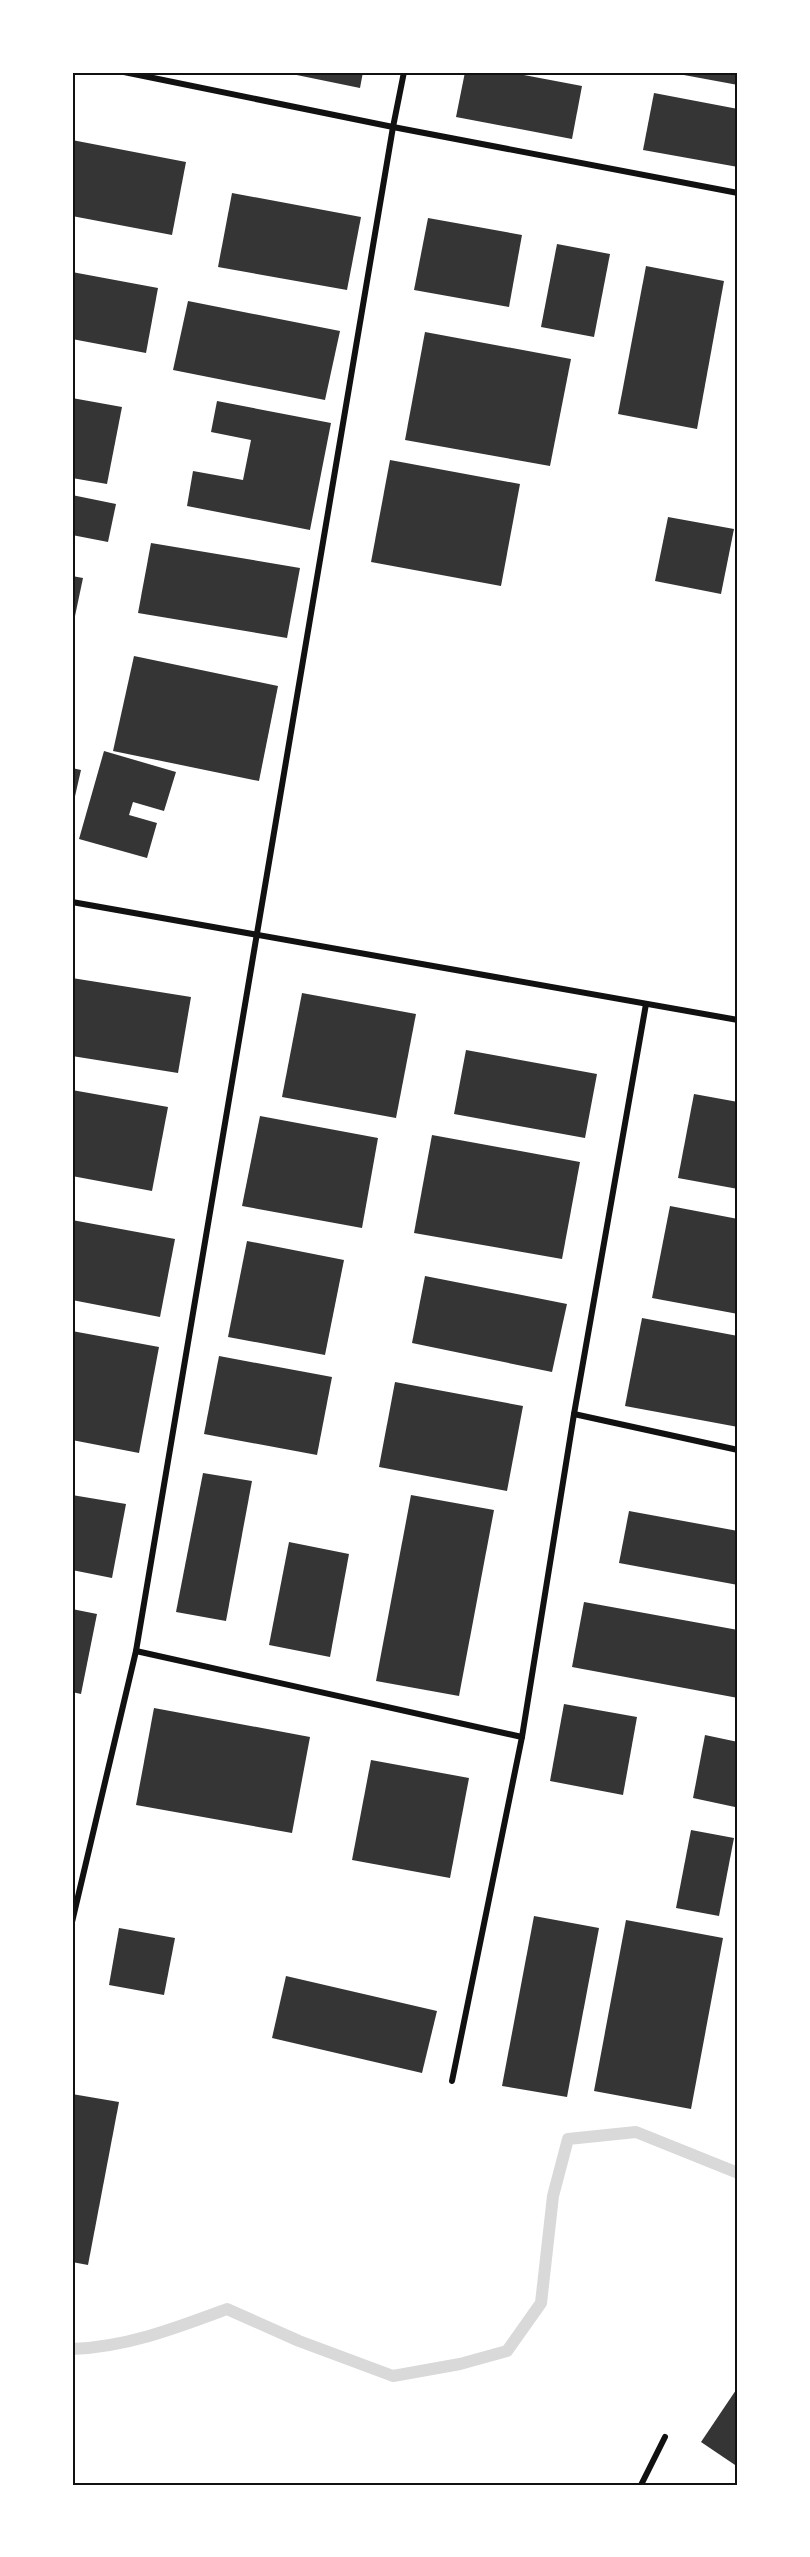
<svg xmlns="http://www.w3.org/2000/svg" width="810" height="2557" font-family="Bitter,serif">
  <style>
    .lines { fill: none; stroke-linecap: round; stroke-linejoin: round }
    .stream { stroke: #d9d9d9; stroke-width: 12 }
    .building { fill: #353535 }
    .minor { stroke: #111; stroke-width: 6 }
    .neatline { fill: none; stroke: #111; stroke-width: 2 }
  </style>
  <rect width="100%" height="100%" fill="#fff"/>
  <g class="lines">
    <path class="stream" d="M72,2349C127,2347 176,2328 227,2309L299,2341L393,2376L460,2364L507,2351L541,2303L553,2196L568,2139L636,2132L738,2173"/>
  </g>
  <g class="building">
    <polygon points="282,72 363,72 360,88"/>
    <polygon points="465,72 508,72 582,86 572,139 456,117"/>
    <polygon points="673,72 738,72 738,85 673,73"/>
    <polygon points="654,93 738,109 738,167 643,150"/>
    <polygon points="72,140 186,162 172,235 72,216"/>
    <polygon points="232,193 361,217 347,290 218,267"/>
    <polygon points="428,218 522,235 509,307 414,290"/>
    <polygon points="557,244 610,254 594,337 541,327"/>
    <polygon points="646,266 724,281 697,429 618,414"/>
    <polygon points="72,272 158,288 146,353 72,339"/>
    <polygon points="188,301 340,331 325,400 173,370"/>
    <polygon points="425,332 571,359 550,466 405,440"/>
    <polygon points="72,398 122,407 107,484 72,478"/>
    <polygon points="217,401 331,423 310,530 187,506 193,471 243,480 251,440 211,432"/>
    <polygon points="390,460 520,484 501,586 371,562"/>
    <polygon points="72,495 116,504 108,542 72,535"/>
    <polygon points="668,517 734,529 721,594 655,581"/>
    <polygon points="151,543 300,568 287,638 138,613"/>
    <polygon points="72,576 83,578 75,616 72,616"/>
    <polygon points="134,656 278,686 259,781 113,751"/>
    <polygon points="104,751 176,772 164,811 133,802 129,815 157,823 147,858 79,839"/>
    <polygon points="72,768 81,770 73,805 72,805"/>
    <polygon points="72,978 191,997 178,1073 72,1056"/>
    <polygon points="302,993 416,1014 396,1118 282,1097"/>
    <polygon points="466,1050 597,1074 585,1138 454,1114"/>
    <polygon points="72,1090 168,1107 152,1191 72,1176"/>
    <polygon points="694,1094 738,1102 738,1189 678,1178"/>
    <polygon points="260,1116 378,1138 362,1228 242,1206"/>
    <polygon points="432,1135 580,1162 562,1259 414,1233"/>
    <polygon points="670,1206 738,1219 738,1314 652,1298"/>
    <polygon points="72,1220 175,1239 160,1317 72,1300"/>
    <polygon points="247,1241 344,1260 325,1355 228,1337"/>
    <polygon points="425,1276 567,1304 552,1372 412,1343"/>
    <polygon points="642,1318 738,1336 738,1427 625,1406"/>
    <polygon points="72,1331 159,1347 139,1453 72,1440"/>
    <polygon points="219,1356 332,1377 317,1455 204,1434"/>
    <polygon points="395,1382 523,1406 507,1491 379,1467"/>
    <polygon points="203,1473 252,1481 226,1621 176,1612"/>
    <polygon points="72,1495 126,1504 112,1578 72,1570"/>
    <polygon points="411,1495 494,1510 459,1696 376,1681"/>
    <polygon points="629,1511 738,1531 738,1585 619,1563"/>
    <polygon points="289,1542 349,1554 330,1657 269,1645"/>
    <polygon points="584,1602 738,1630 738,1698 572,1667"/>
    <polygon points="72,1609 97,1614 81,1694 72,1692"/>
    <polygon points="564,1704 637,1717 623,1795 550,1781"/>
    <polygon points="154,1708 310,1737 292,1833 136,1805"/>
    <polygon points="705,1735 738,1742 738,1792 735,1807 693,1798"/>
    <polygon points="371,1760 469,1778 450,1878 352,1860"/>
    <polygon points="691,1830 734,1838 719,1916 676,1908"/>
    <polygon points="534,1916 599,1928 567,2097 502,2086"/>
    <polygon points="626,1920 723,1938 691,2109 594,2091"/>
    <polygon points="119,1928 175,1938 164,1995 109,1985"/>
    <polygon points="286,1976 437,2011 422,2073 272,2038"/>
    <polygon points="72,2094 119,2102 88,2265 72,2262"/>
    <polygon points="738,2387 738,2467 701,2442"/>
  </g>
  <g class="lines">
    <g class="minor">
      <polyline points="124,72 393,127 738,193"/>
      <polyline points="72,902 738,1020"/>
      <polyline points="574,1414 738,1450"/>
      <polyline points="136,1651 522,1737"/>
      <polyline points="72,1922 136,1651 393,127 404,72"/>
      <polyline points="452,2081 522,1737 574,1414 646,1004"/>
      <polyline points="641,2485 665,2437"/>
    </g>
  </g>
  <rect width="810" height="2557" fill="none" stroke="#ffffff" stroke-width="147"/>
  <rect x="74" y="74" width="662" height="2410" class="neatline"/>
</svg>
